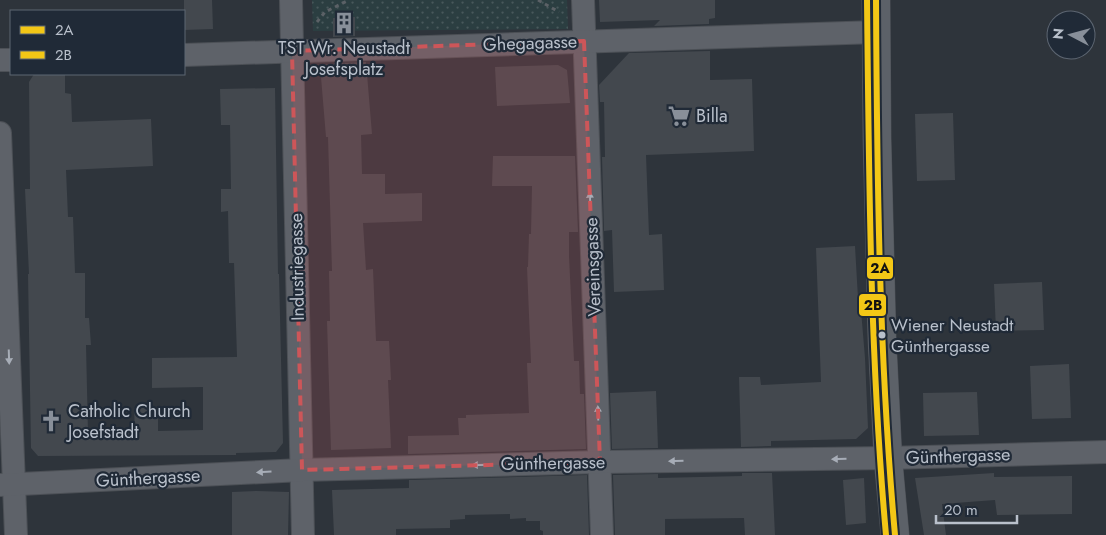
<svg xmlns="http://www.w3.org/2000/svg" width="1106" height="535" font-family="Jost,sans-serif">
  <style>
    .park { fill: url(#park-dots) }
    .building { fill: #43484e }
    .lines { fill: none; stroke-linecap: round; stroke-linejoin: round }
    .street-casing { stroke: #4c5056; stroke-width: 24 }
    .secondary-casing { stroke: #4c5056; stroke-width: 29 }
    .path { stroke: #5b6166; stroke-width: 3; stroke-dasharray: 4 4; stroke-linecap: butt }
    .street { stroke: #5e6269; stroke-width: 22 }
    .secondary { stroke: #5c6168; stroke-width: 28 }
    .bus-1-casing { stroke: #202a37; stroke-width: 10 }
    .bus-2-casing { stroke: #202a37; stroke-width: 10 }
    .bus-1 { stroke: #f3c716; stroke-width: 6 }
    .bus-2 { stroke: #f3c716; stroke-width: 6 }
    .oneway { fill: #a7adb7 }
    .marked { fill: #cd5659; fill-opacity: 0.2; stroke: #cd5659; stroke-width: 4; stroke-dasharray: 10 6; stroke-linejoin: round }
    .bus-dot { fill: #b9c0cb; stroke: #202a37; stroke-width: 2 }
    .labels { text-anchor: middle; stroke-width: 4.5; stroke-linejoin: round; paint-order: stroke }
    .bus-label { font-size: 17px; fill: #b9c0cb; stroke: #202a37; text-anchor: start }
    .street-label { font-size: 18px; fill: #b9c0cb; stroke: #202a37 }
    .poi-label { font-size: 18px; fill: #b9c0cb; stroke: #202a37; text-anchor: start }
    .line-badge { stroke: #202a37; stroke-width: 2 }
    .pale-badge-label { font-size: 14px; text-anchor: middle; font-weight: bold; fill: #111 }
  </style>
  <defs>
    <pattern id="park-dots" width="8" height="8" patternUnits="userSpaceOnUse" patternTransform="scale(1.25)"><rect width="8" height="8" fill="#2b3e41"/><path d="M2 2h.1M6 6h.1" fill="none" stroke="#48585b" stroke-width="1.8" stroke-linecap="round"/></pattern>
  </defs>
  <rect width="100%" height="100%" fill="#2e343b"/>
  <polygon class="park" points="312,0 567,0 568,29 313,31"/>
  <g class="building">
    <polygon points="184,0 212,0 213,29 184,30"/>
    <polygon points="599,0 715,0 715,18 709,19 709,24 654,26 660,20 600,22"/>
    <polygon points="355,17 355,36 333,37 333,18"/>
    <polygon points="710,51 710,80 752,79 754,151 646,155 649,235 662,234 664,290 614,292 612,230 604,231 602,157 605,157 604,102 600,102 599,85 629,53"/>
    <polygon points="366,62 372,134 361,135 362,174 385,174 385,194 422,193 422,221 363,223 366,270 373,269 376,341 389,341 391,380 388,380 391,448 331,450 327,321 330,321 329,271 332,271 328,137 326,137 320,65 334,64 334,63"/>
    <polygon points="558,65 567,70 570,103 497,106 495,67"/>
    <polygon points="34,74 65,74 65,93 71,94 72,122 151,119 153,166 66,170 68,217 73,217 75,273 85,273 85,318 89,318 91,345 86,345 88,433 135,432 134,408 158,407 158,431 203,430 203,387 152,388 152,358 237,357 234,263 229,263 228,211 221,212 221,189 231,189 230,125 221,125 220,89 275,88 278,274 279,274 283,443 276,452 236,453 236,455 38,456 31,448 28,274 29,274 25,189 30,189 29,82"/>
    <polygon points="953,113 955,180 917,181 915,114"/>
    <polygon points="493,156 575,156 578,232 569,232 569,256 574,361 579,361 580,394 584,394 586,449 408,454 408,436 459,435 458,418 466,418 466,415 529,413 527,363 531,363 527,267 528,267 529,234 531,234 532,186 492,186"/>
    <polygon points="855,246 858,298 860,298 865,358 868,428 856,439 771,441 771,446 741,447 739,377 760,377 761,385 821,382 816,248"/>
    <polygon points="1042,282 1044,330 996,331 994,284"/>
    <polygon points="1069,364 1071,418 1032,419 1030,366"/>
    <polygon points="656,391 658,448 612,449 610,393"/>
    <polygon points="977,392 979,435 924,436 923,393"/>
    <polygon points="742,473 772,473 775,535 745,535 744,518 665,519 665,535 615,535 613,475 658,474 658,478 742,476"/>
    <polygon points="994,473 994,477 1072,476 1072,514 997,515 995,500 942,504 946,535 924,535 915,478"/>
    <polygon points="587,475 589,535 543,535 543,531 540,530 540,521 526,521 526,518 510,519 510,514 465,515 465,519 450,520 450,528 396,529 396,535 334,535 332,490 409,488 409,480"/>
    <polygon points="864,478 866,523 846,525 843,480"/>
    <polygon points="257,491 289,492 288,535 232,535 232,492"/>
  </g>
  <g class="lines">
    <g class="street-casing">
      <g id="street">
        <polyline points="291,0 303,535"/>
        <polyline points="583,0 602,535"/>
        <polyline points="184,55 877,32"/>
        <polyline points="0,60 11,60"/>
        <polyline points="0,133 16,535"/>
        <polyline points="0,485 302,470 600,462 888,458 1106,452"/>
      </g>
    </g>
    <g class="secondary-casing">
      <polyline id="secondary" points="876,0 877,138 882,338 888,458 895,535"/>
    </g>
    <g class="path">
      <polyline points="538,0 559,12"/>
      <polyline points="317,22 325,12 349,0"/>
    </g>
    <use href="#street" class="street"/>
    <use href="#secondary" class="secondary"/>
    <g class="bus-1-casing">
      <path id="bus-1" d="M876,0C877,178 879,357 895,535"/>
    </g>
    <g class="bus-2-casing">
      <path id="bus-2" d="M867,0C869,178 870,357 886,535"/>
    </g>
    <use href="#bus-1" class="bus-1"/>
    <use href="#bus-2" class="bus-2"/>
  </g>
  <defs><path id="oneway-solid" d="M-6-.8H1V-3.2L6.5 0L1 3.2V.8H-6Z" transform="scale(1.25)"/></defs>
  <g class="oneway">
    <use href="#oneway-solid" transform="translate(590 199) rotate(-92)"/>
    <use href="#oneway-solid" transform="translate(9 357) rotate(88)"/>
    <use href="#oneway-solid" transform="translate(598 413) rotate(-92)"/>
    <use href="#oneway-solid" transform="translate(839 459) rotate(179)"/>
    <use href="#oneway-solid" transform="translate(676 461) rotate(179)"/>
    <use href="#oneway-solid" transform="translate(479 465) rotate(179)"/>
    <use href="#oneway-solid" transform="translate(264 472) rotate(177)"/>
  </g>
  <path class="marked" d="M584,41L600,462L302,470L292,51Z"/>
  <defs>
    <g id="building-bare" transform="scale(1.725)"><path d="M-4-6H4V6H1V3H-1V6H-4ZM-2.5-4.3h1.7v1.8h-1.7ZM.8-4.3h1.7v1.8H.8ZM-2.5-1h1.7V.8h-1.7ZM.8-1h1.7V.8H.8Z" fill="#888f99" stroke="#202a37" stroke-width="2.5" paint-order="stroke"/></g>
    <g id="supermarket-bare" transform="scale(1.725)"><path d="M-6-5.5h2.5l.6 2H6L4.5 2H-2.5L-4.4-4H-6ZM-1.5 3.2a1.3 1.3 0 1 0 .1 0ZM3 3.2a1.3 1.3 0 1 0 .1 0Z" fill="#888f99" stroke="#202a37" stroke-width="2.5" paint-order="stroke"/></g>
    <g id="church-bare" transform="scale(1.725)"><path d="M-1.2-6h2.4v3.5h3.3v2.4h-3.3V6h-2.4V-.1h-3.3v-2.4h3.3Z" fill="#888f99" stroke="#202a37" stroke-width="2.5" paint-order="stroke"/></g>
  </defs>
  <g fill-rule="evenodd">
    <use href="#building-bare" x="344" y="23"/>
    <use href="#supermarket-bare" x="679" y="116"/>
    <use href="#church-bare" x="51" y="421"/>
  </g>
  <circle class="bus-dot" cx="882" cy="335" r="4.5"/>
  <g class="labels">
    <g class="bus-label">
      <text x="891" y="331">Wiener Neustadt<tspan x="891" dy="21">Günthergasse</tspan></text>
    </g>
    <g class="street-label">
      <text transform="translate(530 43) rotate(-2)" y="6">Ghegagasse</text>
      <text transform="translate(297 267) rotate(-91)" y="6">Industriegasse</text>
      <text transform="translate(593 267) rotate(-92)" y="6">Vereinsgasse</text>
      <text transform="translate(958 456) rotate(-2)" y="6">Günthergasse</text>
      <text transform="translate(553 463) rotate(-1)" y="6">Günthergasse</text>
      <text transform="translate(148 478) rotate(-3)" y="6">Günthergasse</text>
    </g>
    <g class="poi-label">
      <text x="344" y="54" text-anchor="middle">TST Wr. Neustadt<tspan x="344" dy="21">Josefsplatz</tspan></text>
      <text x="696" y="122">Billa</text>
      <text x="68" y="417">Catholic Church<tspan x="68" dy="21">Josefstadt</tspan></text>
    </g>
  </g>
  <g class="line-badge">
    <rect x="866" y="256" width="28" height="24" rx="5" fill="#f3c716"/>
    <rect x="858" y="293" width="29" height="24" rx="5" fill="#f3c716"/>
  </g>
  <g class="pale-badge-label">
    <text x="880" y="273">2A</text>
    <text x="873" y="310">2B</text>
  </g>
  <rect x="10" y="10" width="175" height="65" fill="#202a37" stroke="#5d6672"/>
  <rect x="20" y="26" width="25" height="8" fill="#f3c716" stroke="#5d6672"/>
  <text x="55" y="35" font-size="15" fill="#b9c0cb">2A</text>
  <rect x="20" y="51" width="25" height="8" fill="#f3c716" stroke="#5d6672"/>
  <text x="55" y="60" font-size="15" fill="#b9c0cb">2B</text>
  <g transform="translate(1071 35) rotate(276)"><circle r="24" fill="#202a37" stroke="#5d6672"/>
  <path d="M0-4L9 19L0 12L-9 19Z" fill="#888f99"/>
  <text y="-8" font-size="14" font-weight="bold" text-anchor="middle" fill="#b9c0cb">N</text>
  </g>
  <path d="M936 515v8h81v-8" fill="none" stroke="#b9c0cb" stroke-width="2.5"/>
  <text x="944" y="515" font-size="15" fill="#b9c0cb" stroke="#202a37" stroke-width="4" paint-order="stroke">20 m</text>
</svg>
